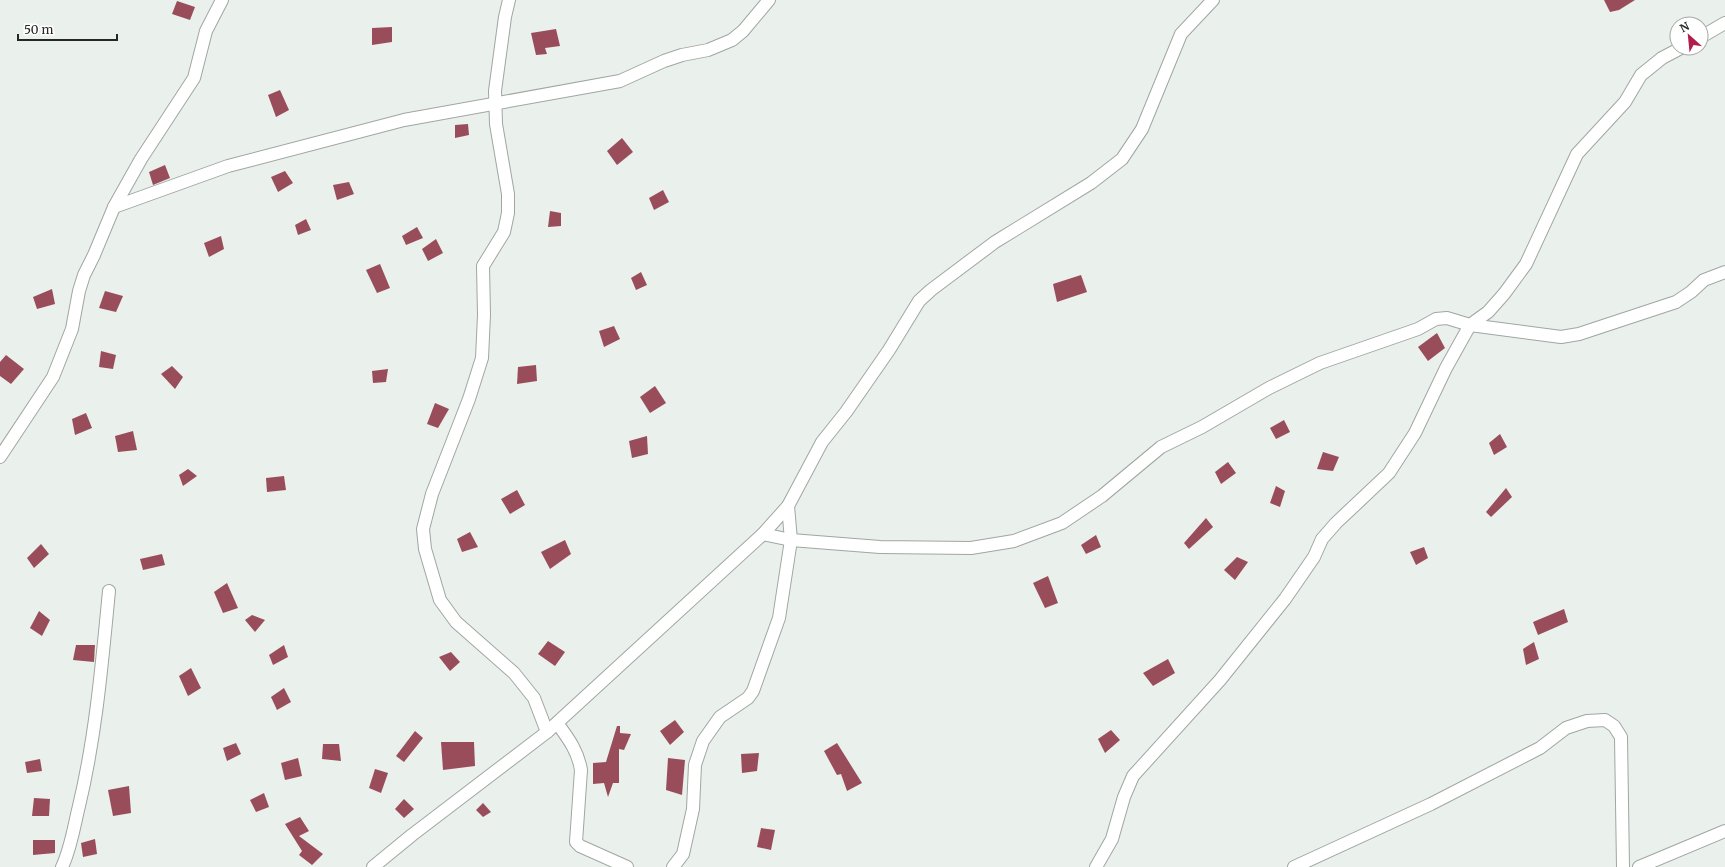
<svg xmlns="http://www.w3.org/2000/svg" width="1725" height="867" font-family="Merriweather,serif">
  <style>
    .building { fill: #994d5b }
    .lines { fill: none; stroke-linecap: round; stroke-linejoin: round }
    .street-casing { stroke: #a0a6a1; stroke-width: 14 }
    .street { stroke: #fff; stroke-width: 12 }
  </style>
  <rect width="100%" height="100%" fill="#eaf0eb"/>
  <g class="building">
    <polygon points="1604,0 1635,0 1619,10 1610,12"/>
    <polygon points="177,1 195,7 190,20 172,14"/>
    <polygon points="392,27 392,42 372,45 372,28"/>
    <polygon points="556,29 560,46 545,48 547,54 536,55 531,33"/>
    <polygon points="280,90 289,110 276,117 268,95"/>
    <polygon points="468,124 469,135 455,138 455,125"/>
    <polygon points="622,138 633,152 617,165 607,151"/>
    <polygon points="165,165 170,178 153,185 149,172"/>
    <polygon points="285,171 293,183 278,192 271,177"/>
    <polygon points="349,182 354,194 337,200 333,185"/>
    <polygon points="663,190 669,202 654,210 649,198"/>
    <polygon points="550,211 561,213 561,226 548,227"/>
    <polygon points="306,219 311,230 298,235 295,225"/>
    <polygon points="417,227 423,238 406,245 402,236"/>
    <polygon points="221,236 224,249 209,257 204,243"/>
    <polygon points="436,239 443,253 428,261 422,249"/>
    <polygon points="380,264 390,288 377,293 366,270"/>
    <polygon points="641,272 647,285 636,290 631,278"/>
    <polygon points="1081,275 1087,292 1057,302 1053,284"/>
    <polygon points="52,289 55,304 37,309 33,297"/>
    <polygon points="105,291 123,296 116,312 99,308"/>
    <polygon points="614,326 620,339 604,347 599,331"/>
    <polygon points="1437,333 1445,348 1428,361 1418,347"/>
    <polygon points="101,351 116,355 113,369 99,367"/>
    <polygon points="6,355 24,369 11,384 0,376 0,362"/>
    <polygon points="536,365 537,381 517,384 518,367"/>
    <polygon points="172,366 183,377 175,389 161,374"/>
    <polygon points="388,369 386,382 373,383 372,371"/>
    <polygon points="655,386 666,403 650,413 640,397"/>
    <polygon points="435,403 449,409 438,428 427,424"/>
    <polygon points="86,413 92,428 75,435 72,419"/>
    <polygon points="1284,420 1290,432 1276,439 1270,428"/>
    <polygon points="133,431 137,450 118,452 115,436"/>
    <polygon points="1500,434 1507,447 1494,455 1489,443"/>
    <polygon points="647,436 648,454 632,458 629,441"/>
    <polygon points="1323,452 1339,457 1333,471 1317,469"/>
    <polygon points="1228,462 1236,473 1221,484 1215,472"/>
    <polygon points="188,469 197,476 183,486 179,475"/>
    <polygon points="284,476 286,490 267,492 266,478"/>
    <polygon points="1276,486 1285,491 1280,507 1270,503"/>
    <polygon points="1506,488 1512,497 1491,517 1486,512"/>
    <polygon points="517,490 525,505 510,514 501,499"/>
    <polygon points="1206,518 1213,527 1189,549 1184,543"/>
    <polygon points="470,532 478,547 462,552 457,539"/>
    <polygon points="1096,535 1101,547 1086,554 1081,545"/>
    <polygon points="565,540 571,554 550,569 541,552"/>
    <polygon points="41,544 49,554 34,568 27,558"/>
    <polygon points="1424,547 1428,558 1416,565 1410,552"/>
    <polygon points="162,554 165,565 143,570 140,559"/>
    <polygon points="1237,557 1248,562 1235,580 1224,570"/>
    <polygon points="1048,576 1058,603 1045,608 1033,583"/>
    <polygon points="227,583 238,608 223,613 214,592"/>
    <polygon points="1564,609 1568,622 1538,635 1533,622"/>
    <polygon points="39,611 50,620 42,636 30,628"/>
    <polygon points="252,615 265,620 255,632 245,620"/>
    <polygon points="548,641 565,652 555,666 538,654"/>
    <polygon points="1534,642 1539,659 1526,665 1523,649"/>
    <polygon points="76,645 95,645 94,662 73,660"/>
    <polygon points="284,645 288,657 273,665 269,655"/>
    <polygon points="451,652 460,662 450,671 439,657"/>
    <polygon points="1168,659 1175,673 1153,686 1143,673"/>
    <polygon points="191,668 201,688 188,696 179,676"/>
    <polygon points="284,688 291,702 277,710 271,697"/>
    <polygon points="675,720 684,732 670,745 660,731"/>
    <polygon points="617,726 620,726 620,733 631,734 624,750 619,749 619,783 613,783 608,797 604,783 593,784 593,763 606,762"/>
    <polygon points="1111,730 1120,740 1105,753 1098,739"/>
    <polygon points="415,731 423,738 404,762 396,756"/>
    <polygon points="441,742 474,742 475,766 443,770"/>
    <polygon points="236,743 241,754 227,761 223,748"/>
    <polygon points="837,743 862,783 847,791 841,774 837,775 824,751"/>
    <polygon points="323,744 339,744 341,761 322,759"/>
    <polygon points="759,753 757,771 742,773 741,754"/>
    <polygon points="298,758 302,776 285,780 281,763"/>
    <polygon points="668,758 685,760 682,795 666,790"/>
    <polygon points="40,759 42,771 27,773 25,762"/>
    <polygon points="375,769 388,773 381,793 369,788"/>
    <polygon points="129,786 131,813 113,816 108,790"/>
    <polygon points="264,793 269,807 256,812 250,800"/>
    <polygon points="34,798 50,799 49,816 32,816"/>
    <polygon points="404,799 414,809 404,818 395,809"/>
    <polygon points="483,803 491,812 483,817 476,810"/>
    <polygon points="300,817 309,831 299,836 323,854 312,865 299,855 302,851 285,824"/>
    <polygon points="761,828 775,830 771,850 757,847"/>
    <polygon points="95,839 97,854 83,857 81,843"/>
    <polygon points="33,840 55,840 55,853 33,855"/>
  </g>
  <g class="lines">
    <g class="street-casing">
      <g id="street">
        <polyline points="509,0 505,17 495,91 496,124 508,194 508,213 504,232 483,266 484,315 482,358 469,399 432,494 423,529 425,549 440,600 456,622 514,673 534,698 547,732"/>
        <polyline points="1701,37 1725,23"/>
        <polyline points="114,207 228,166 404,120 620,81 664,61 682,55 708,50 732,40 743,31 769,0"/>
        <polyline points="0,457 53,377 72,329 79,291 84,275 94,255 114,207 141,159 194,78 206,31 222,0"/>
        <polyline points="763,534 791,540 880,547 971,548 1014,541 1062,523 1102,496 1161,447 1202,427 1269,388 1320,363 1418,329 1436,319 1447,318 1470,325 1561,337 1579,334 1676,302 1691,292 1704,280 1725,272"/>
        <path d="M557,723C568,738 578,751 581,770L576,842L580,846L627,867"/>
        <path d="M62,867C71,848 74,826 79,806C96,735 102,663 109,591"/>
        <polyline points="373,867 412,835 547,732 763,534 788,506 822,442 846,412 889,350 919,301 931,290 995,242 1091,183 1122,159 1142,129 1181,34 1213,0"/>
        <polyline points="673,867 683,854 693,809 695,765 703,741 720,717 748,698 753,691 779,618 791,540 788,506"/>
        <polyline points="1096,867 1112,839 1124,797 1133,776 1220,680 1285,599 1314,557 1322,539 1336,523 1389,473 1415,433 1446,368 1470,325 1488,312 1504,294 1526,264 1577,154 1625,102 1641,75 1662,58 1681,48"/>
        <polyline points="1294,867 1431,804 1540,748 1566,728 1587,721 1605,720 1614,726 1621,737 1623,867"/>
        <polyline points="1639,867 1725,831"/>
      </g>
    </g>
    <use href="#street" class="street"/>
  </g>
  <g transform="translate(1689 36) rotate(333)"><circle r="19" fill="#ffffff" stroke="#a7a9a8"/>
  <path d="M0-3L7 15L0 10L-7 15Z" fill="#b01f4b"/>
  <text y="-6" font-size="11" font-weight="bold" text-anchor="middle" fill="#242725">N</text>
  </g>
  <path d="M18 34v6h99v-6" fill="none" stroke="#242725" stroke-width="2"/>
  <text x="24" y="34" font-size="12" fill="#242725" stroke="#ffffff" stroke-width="3" paint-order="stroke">50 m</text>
</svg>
